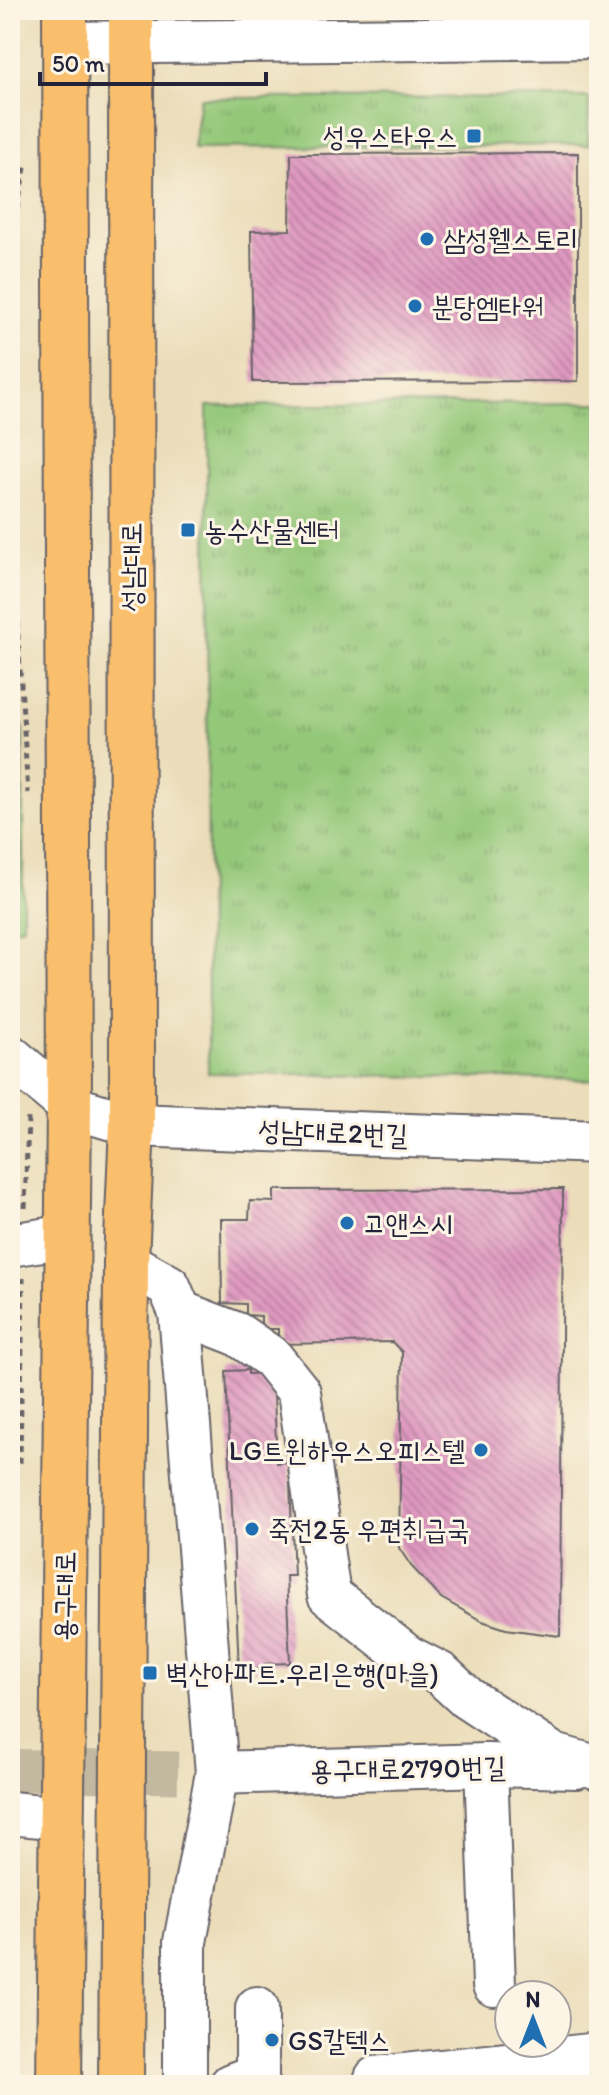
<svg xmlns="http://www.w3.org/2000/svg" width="609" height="2095" font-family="Itim,'Poor Story',sans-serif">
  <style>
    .grass { fill: url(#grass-tufts); stroke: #5b755a; stroke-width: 2 }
    .building { fill: url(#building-back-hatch) }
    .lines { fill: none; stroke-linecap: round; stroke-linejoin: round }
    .minor-tunnel { stroke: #c3b8a0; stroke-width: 42; stroke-dasharray: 42 21; stroke-linecap: butt }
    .minor-casing { stroke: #686367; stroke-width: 46 }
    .major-casing { stroke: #686367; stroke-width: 48 }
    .path { stroke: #686367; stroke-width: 5; stroke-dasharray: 6 6; stroke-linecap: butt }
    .minor { stroke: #fff; stroke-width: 42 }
    .major { stroke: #f9bf6d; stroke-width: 44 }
    .poi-dot { fill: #1f6fb2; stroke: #fcf5e5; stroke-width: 3 }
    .labels { text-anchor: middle; stroke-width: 6; stroke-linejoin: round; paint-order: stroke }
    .poi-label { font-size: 28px; fill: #22223b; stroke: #fcf5e5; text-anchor: start }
    .street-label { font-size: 28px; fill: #22223b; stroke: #fcf5e5 }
  </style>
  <defs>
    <pattern id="grass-tufts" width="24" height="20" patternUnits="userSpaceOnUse" patternTransform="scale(2)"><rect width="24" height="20" fill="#94c879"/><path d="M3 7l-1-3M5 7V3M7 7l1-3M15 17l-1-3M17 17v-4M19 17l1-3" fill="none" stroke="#78a264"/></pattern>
    <pattern id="building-back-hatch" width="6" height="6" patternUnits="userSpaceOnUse" patternTransform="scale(2)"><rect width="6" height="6" fill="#df98c0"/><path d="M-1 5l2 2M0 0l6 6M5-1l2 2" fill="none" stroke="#b47c9d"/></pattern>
  </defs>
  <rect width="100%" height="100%" fill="#fcf5e5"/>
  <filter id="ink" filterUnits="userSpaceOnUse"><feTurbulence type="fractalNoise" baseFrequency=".0125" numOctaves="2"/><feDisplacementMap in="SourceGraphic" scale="16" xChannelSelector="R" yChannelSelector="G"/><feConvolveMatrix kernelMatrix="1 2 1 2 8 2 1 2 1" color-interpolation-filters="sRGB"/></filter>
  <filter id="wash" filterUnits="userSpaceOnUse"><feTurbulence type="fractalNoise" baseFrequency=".006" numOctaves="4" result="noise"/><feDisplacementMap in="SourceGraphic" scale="32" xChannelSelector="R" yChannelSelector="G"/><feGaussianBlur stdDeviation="1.8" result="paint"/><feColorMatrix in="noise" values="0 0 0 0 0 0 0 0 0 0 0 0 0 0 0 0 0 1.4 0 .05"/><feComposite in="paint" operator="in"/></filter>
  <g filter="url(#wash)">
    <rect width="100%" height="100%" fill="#ebddb9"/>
    <g class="grass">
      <polygon points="10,10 15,10 14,99 10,99"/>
      <polygon points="589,97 588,145 193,148 200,98"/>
      <polygon points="599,403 599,1080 208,1073 207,406"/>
      <polygon points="10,725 23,725 23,926 10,931"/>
    </g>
    <g id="blocks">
      <g class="building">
        <polygon points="578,153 578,381 253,382 251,231 290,230 291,154"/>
        <polygon points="563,1189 560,1636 506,1629 482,1621 441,1598 411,1566 399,1548 402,1352 392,1342 278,1344 278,1329 261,1329 261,1316 246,1315 246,1304 222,1303 221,1219 249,1219 250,1201 274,1202 274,1190"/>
        <polygon points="10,1293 14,1293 13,1412 10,1412"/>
        <polygon points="248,1370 248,1374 273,1373 277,1463 289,1462 294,1576 286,1576 290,1663 264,1664 264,1669 239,1670 226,1371"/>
      </g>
    </g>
  </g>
  <g filter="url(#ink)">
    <use href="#blocks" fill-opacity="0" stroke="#686367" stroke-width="2"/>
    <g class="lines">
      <polyline class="minor-tunnel" points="10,1770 217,1773"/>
      <g class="minor-casing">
        <g id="minor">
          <polyline points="65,43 599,37"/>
          <polyline points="10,1056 69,1106 132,1125 599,1142"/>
          <polyline points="10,1245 68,1236"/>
          <polyline points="126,1262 169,1286 180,1312 217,1773 185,1942 185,2085"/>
          <polyline points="180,1312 237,1334 272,1358 299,1392 329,1595 408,1657 441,1674 467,1698 554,1755 599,1768"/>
          <polyline points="486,1765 494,1985"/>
          <polyline points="217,1773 486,1765 576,1767"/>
          <polyline points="10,1813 62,1818"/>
          <polyline points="231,2085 257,2075 257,2008"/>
          <polyline points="374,2085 376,2078 599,2054"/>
        </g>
      </g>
      <g class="major-casing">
        <g id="major">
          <polyline points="59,2085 69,1106 65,10"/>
          <polyline points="121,2085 126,1262 132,1125 131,10"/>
        </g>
      </g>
      <g class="path">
        <polyline points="10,244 26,163"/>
        <polyline points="10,514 28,793"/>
        <polyline points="25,1208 28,1118"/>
        <polyline points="20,1463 23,1278"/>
      </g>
      <use href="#minor" class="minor"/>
      <use href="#major" class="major"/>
    </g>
  </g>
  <g class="poi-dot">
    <rect x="466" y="128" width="16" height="16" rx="4"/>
    <circle cx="427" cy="239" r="8"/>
    <circle cx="415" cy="306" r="8"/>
    <rect x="180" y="522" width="16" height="16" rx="4"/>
    <circle cx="347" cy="1223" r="8"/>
    <circle cx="481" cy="1450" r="8"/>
    <circle cx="252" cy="1529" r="8"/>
    <rect x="142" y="1665" width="16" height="16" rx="4"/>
    <circle cx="272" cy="2040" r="8"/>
  </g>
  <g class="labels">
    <g class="poi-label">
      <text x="458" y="146" text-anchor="end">성우스타우스</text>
      <text x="443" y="249">삼성웰스토리</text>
      <text x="431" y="316">분당엠타워</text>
      <text x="204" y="540">농수산물센터</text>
      <text x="363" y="1233">고앤스시</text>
      <text x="465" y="1460" text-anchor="end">LG트윈하우스오피스텔</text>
      <text x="268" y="1539">죽전2동 우편취급국</text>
      <text x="166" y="1683">벽산아파트.우리은행(마을)</text>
      <text x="288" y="2050">GS칼텍스</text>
    </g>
    <g class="street-label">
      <text transform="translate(131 567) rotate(-90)" y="10">성남대로</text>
      <text transform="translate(333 1132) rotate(2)" y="10">성남대로2번길</text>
      <text transform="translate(64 1596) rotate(-89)" y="10">용구대로</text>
      <text transform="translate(408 1768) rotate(-1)" y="10">용구대로2790번길</text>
    </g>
  </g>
  <rect width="609" height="2095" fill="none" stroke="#fcf5e5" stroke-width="40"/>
  <g transform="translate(533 2019)"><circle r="38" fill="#fcf5e5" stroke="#a5a1a1" stroke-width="2"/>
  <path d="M0-6L14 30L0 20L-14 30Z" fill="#1f6fb2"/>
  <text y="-12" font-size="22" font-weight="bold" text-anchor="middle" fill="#22223b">N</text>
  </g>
  <path d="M40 72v12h226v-12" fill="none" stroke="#22223b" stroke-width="4"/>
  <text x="52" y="72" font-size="24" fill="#22223b" stroke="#fcf5e5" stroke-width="6" paint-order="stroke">50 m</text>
</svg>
